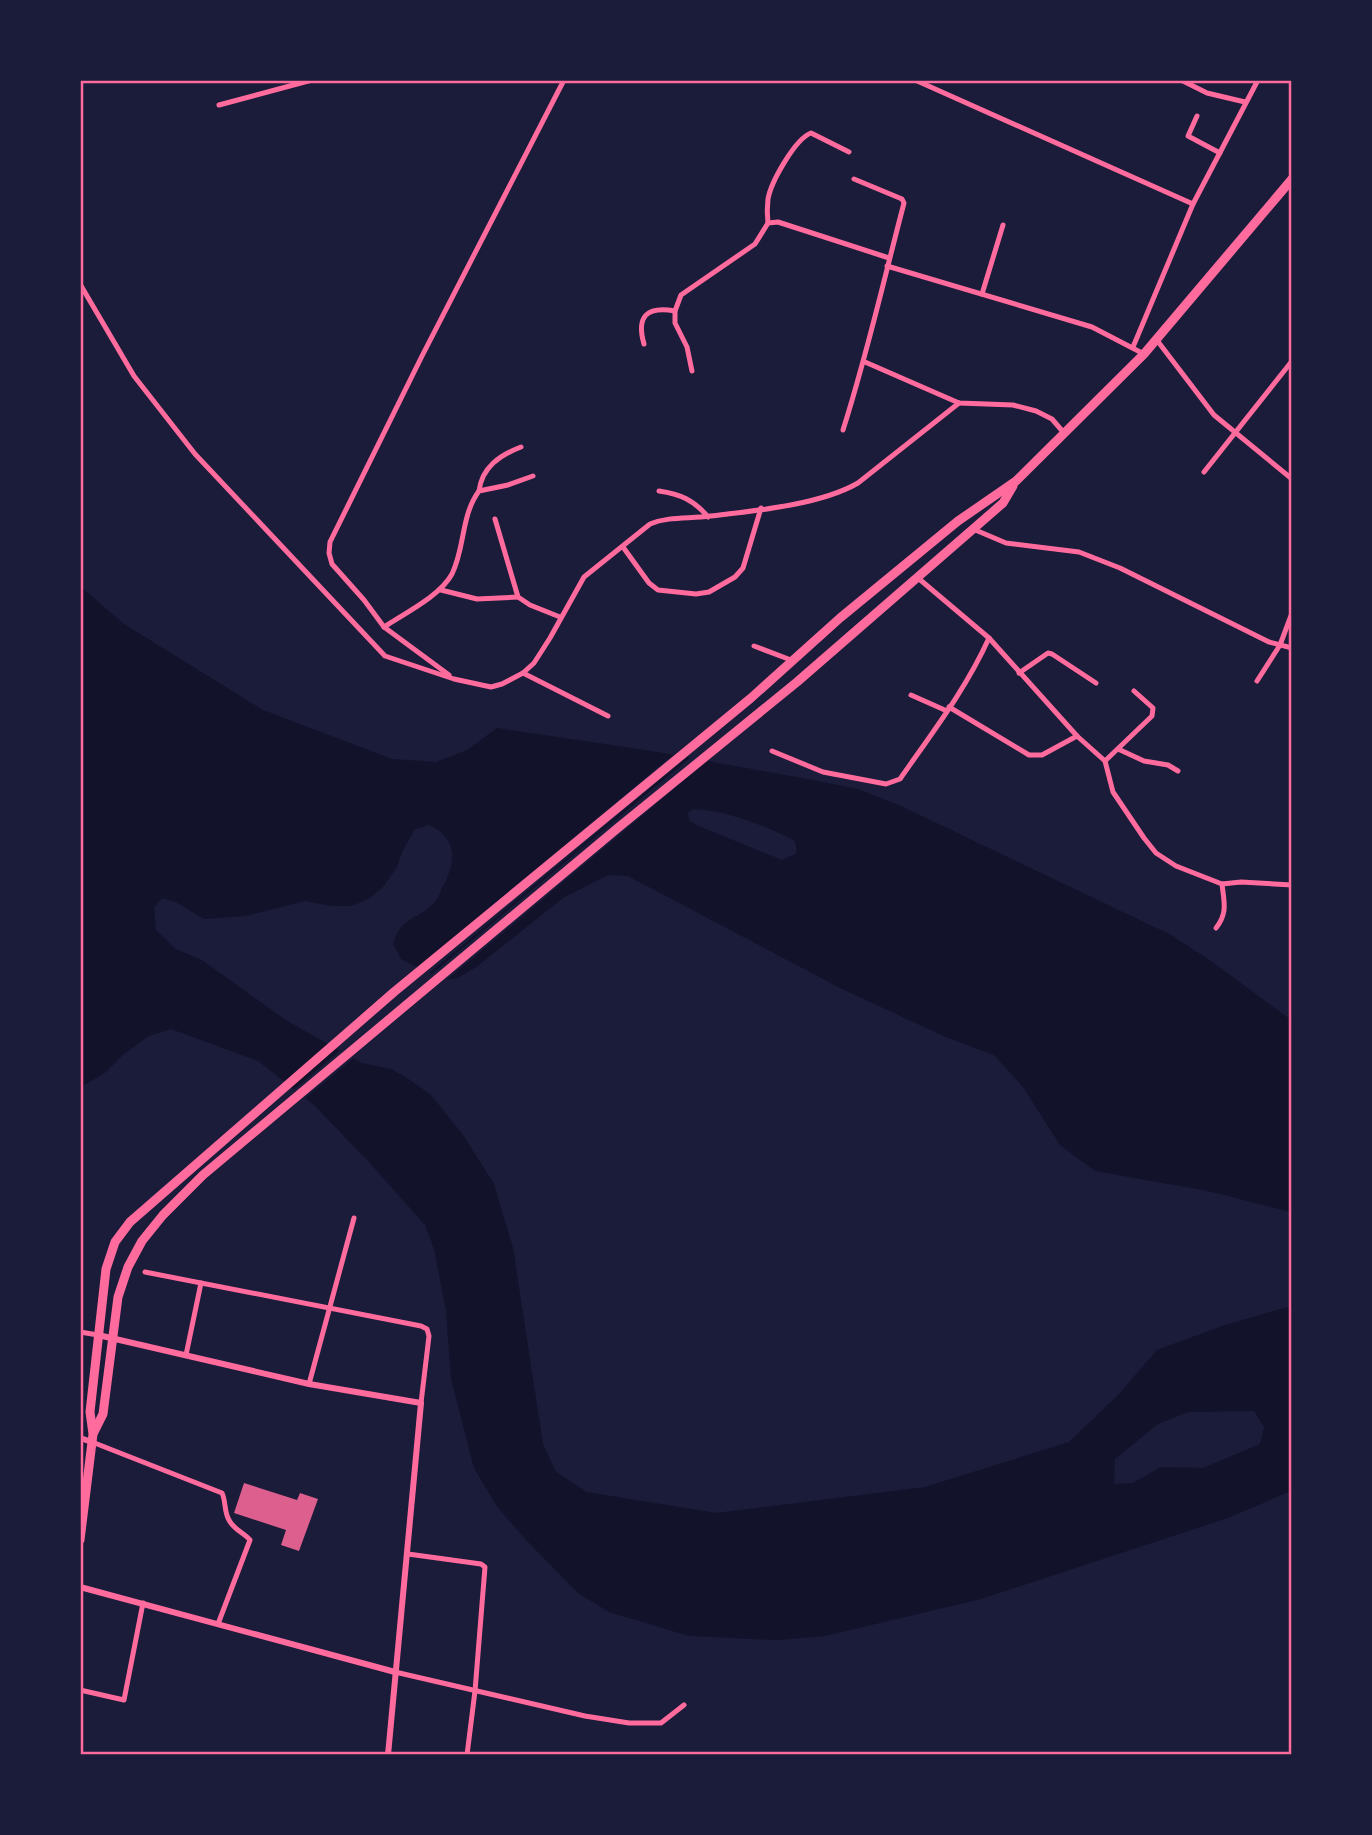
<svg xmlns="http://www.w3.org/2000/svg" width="1372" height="1835" font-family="'Source Sans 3',sans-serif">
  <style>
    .water { fill: #12122b; fill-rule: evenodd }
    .pier { fill: #1b1b3a }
    .building { fill: #dd5f8e }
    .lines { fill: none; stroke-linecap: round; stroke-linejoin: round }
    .minor { stroke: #ff6b9d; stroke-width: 5 }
    .tertiary { stroke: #ff6b9d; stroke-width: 6 }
    .trunk { stroke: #ff6b9d; stroke-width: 9 }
    .neatline { fill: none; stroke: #ff6b9d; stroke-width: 2.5 }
  </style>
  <rect width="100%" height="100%" fill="#1b1b3a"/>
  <path class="water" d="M81,587L124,624L263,710L392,759L436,762L467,750L497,728L652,751L813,780L858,789L901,806L1171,935L1214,963L1291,1020V1212L1208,1191L1095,1171L1060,1145L1023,1087L994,1055L948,1038L842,989L628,876L608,875L563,898L475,968L457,978L444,980L402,960L393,944C403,914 417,921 434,903C438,899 440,893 442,888C456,863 459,838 429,825L415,829L403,850L396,869L383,887L370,898L352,906H331L305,901L246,916L204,919L176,902L162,898L154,907L156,930L176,949L202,960L287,1021L362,1063L391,1069L410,1080L431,1095L463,1135L494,1184L513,1248L543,1444L556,1472L587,1492L716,1513L925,1487L1069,1442L1118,1395L1157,1350L1225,1325L1291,1306V1491L1228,1518L981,1599L825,1636L777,1640L689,1636L609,1612L578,1593L528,1542L498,1508L474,1468L451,1379L446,1311L434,1249L425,1225L368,1161L314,1105L258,1061L171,1029L149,1036L125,1053L106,1072L81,1087ZM693,809C725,810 767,826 795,841L797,853L782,860L701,827L689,821L688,813ZM1254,1411L1264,1427L1260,1444L1203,1468L1161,1467L1133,1483L1114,1484L1115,1459L1158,1424L1188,1412Z"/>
  <g class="pier">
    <polygon points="676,752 691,754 427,975 415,970"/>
    <polygon points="693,755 711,758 443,983 429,976"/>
    <polygon points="343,1048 356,1056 302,1101 291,1092"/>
  </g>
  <polygon class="building" points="244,1483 297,1500 300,1493 318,1499 299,1551 281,1545 286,1530 234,1513"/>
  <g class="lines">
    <g class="minor">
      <polyline points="915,80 1193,204"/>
      <polyline points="1181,80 1207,93 1245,102"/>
      <polyline points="219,105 312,80"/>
      <polyline points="1197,116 1188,136 1220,153"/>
      <path d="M768,223C767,215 767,207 768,199C771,182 795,139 811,133L849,152"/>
      <polyline points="887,266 1092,327 1144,354"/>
      <path d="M80,284L134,376L195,454L385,656L454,679L491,687L502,684L523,673L534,663L550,638L584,577L650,524C669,516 690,519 710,516C754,511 820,505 858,483L959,403"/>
      <polyline points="982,294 1003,225"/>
      <polyline points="1156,339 1214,415 1292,479"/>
      <path d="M644,344C636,316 647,306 675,311"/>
      <polyline points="1133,347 1193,204 1258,80"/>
      <polyline points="865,362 959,403 1013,405 1036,411 1052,419 1064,433"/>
      <polyline points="692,371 687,347 675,323 675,311 681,295 755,244 768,223 778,222 889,258"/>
      <path d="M843,430C867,355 884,279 904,203L902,199L854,179"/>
      <polyline points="1204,472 1292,361"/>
      <path d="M479,491C482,467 500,455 521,447"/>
      <path d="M659,491C680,494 694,500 708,517"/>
      <polyline points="495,519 518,597 530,605 560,617"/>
      <polyline points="973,529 1006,543 1079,552 1120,568 1269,642 1292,648"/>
      <polyline points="623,547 649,583 658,590 696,594 709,592 735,577 743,568 761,508"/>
      <polyline points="918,578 989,638 1077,736 1105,761 1152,716 1153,708 1134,691"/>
      <polyline points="441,590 477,599 518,597"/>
      <path d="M384,627C405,613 440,596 452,574C465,548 461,515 479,491L508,485L533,476"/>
      <polyline points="754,646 791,660"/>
      <polyline points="523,673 608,716"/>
      <polyline points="1019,673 1048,653 1052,654 1096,683"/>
      <polyline points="449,675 384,627 364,600 332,564 329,553 330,542 422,356 564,80"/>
      <polyline points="1257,681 1280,645 1292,613"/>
      <polyline points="911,695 947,711"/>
      <polyline points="949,707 1029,755 1042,755 1077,736"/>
      <polyline points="1118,749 1144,761 1168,765 1178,771"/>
      <path d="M772,751L823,772L886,784L900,779C932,733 966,689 989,638"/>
      <polyline points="1105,761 1113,792 1144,838 1156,853 1176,866 1222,884 1241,882 1292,885"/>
      <path d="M1216,928C1228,913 1224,902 1222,884"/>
      <polyline points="145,1272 421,1326 427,1329 429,1336 421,1403"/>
      <polyline points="80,1332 98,1335"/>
      <polyline points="186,1355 201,1283"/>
      <polyline points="309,1384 354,1218"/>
      <path d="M92,1442L222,1493C226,1501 224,1512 229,1520C233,1529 244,1533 250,1540L218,1624"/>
      <polyline points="408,1554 481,1564 485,1567 475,1691 467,1755"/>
      <polyline points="395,1672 585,1716 629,1723 661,1723 684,1705"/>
      <polyline points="80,1690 124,1700 143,1603"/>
    </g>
    <g class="tertiary">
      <polyline points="98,1335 309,1384 421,1403 388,1755"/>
      <polyline points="80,1438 92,1442"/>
      <polyline points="80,1587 395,1672"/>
    </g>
    <g class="trunk">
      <polyline points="94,1432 103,1414 118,1297 128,1267 142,1241 163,1215 203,1175 619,827 797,682 1003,503 1013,486"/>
      <polyline points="80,1540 93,1434 90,1412 106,1269 115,1242 130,1222 394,992 751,698 840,618 958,521 1016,481 1144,354 1292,179"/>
    </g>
  </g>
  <rect width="1372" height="1835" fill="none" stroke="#1b1b3a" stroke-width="164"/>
  <rect x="82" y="82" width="1208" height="1671" class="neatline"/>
</svg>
